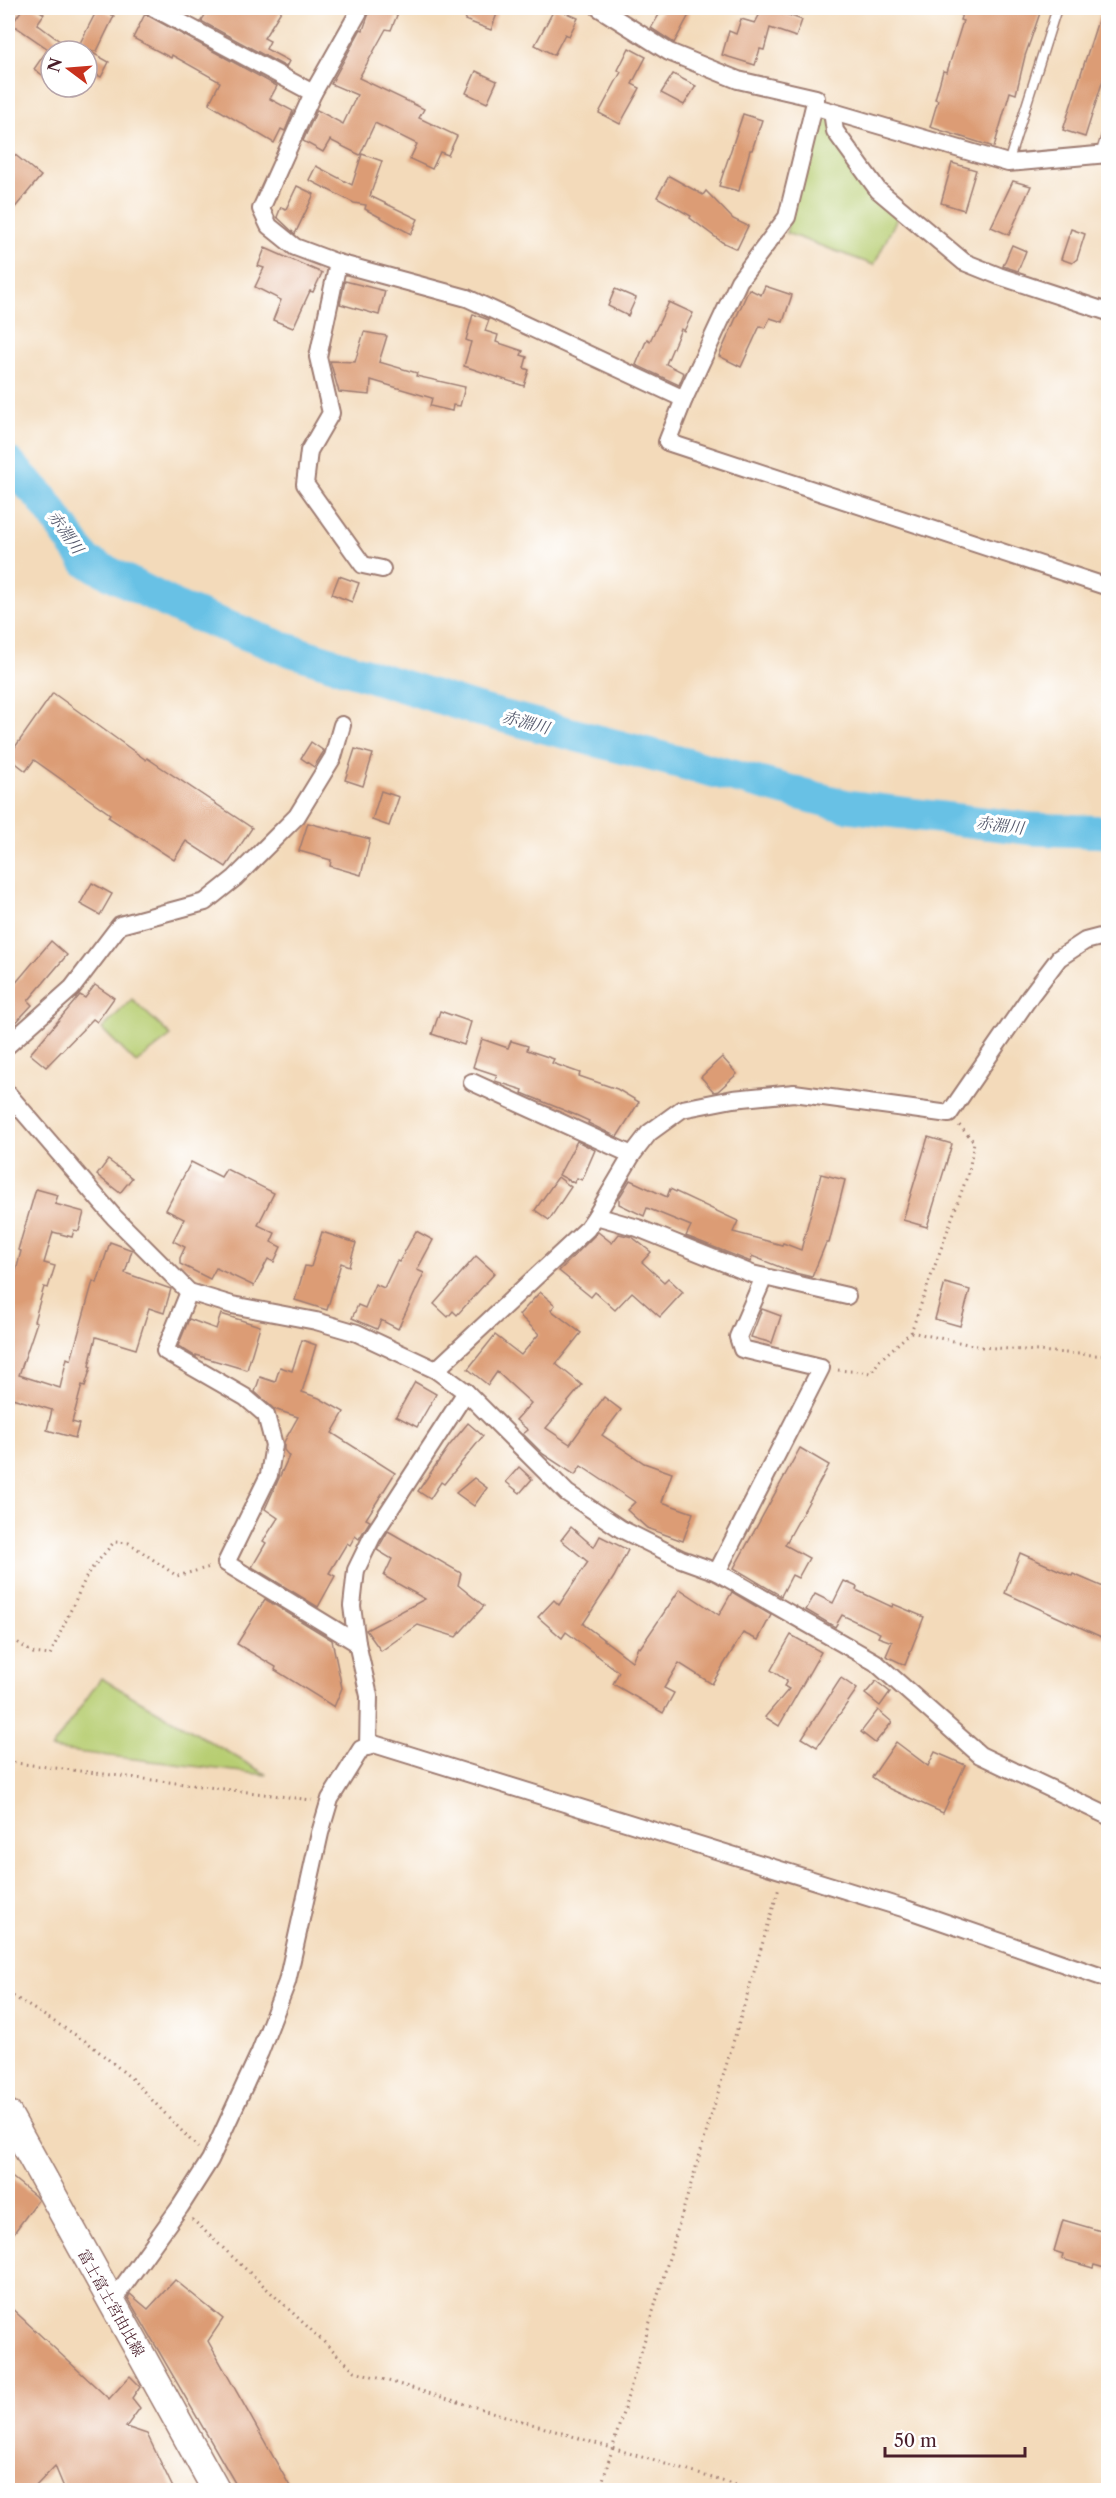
<svg xmlns="http://www.w3.org/2000/svg" width="1116" height="2498" font-family="'Libre Caslon Text','Noto Serif JP',serif">
  <style>
    .green { fill: #b7ce72; stroke: #80764e; stroke-width: 1.5 }
    .lines { fill: none; stroke-linecap: round; stroke-linejoin: round }
    .river { stroke: #67c1e5; stroke-width: 33 }
    .building { fill: #dc9c75 }
    .lane-casing { stroke: #9e7c72; stroke-width: 11 }
    .street-casing { stroke: #9e7c72; stroke-width: 20 }
    .primary-casing { stroke: #9e7c72; stroke-width: 30 }
    .path { stroke: #9e7c72; stroke-width: 3; stroke-dasharray: 1.5 4.5; stroke-linecap: butt }
    .lane { stroke: #fff; stroke-width: 8 }
    .street { stroke: #fff; stroke-width: 16 }
    .primary { stroke: #fff; stroke-width: 27 }
    .labels { text-anchor: middle; stroke-width: 6; stroke-linejoin: round; paint-order: stroke }
    .street-label { font-size: 15px; fill: #4a1f2b; stroke: #fff }
    .water-label { font-size: 16px; font-style: italic; fill: #54586c; stroke: #fff }
  </style>
  <rect width="100%" height="100%" fill="#fff"/>
  <filter id="ink" filterUnits="userSpaceOnUse"><feTurbulence type="fractalNoise" baseFrequency=".0167" numOctaves="2"/><feDisplacementMap in="SourceGraphic" scale="12" xChannelSelector="R" yChannelSelector="G"/><feConvolveMatrix kernelMatrix="1 2 1 2 8 2 1 2 1" color-interpolation-filters="sRGB"/></filter>
  <filter id="wash" filterUnits="userSpaceOnUse"><feTurbulence type="fractalNoise" baseFrequency=".008" numOctaves="4" result="noise"/><feDisplacementMap in="SourceGraphic" scale="24" xChannelSelector="R" yChannelSelector="G"/><feGaussianBlur stdDeviation="1.35" result="paint"/><feColorMatrix in="noise" values="0 0 0 0 0 0 0 0 0 0 0 0 0 0 0 0 0 1.4 0 .05"/><feComposite in="paint" operator="in"/></filter>
  <g filter="url(#wash)">
    <rect width="100%" height="100%" fill="#f3daba"/>
    <g class="green">
      <polygon points="814,107 831,113 835,131 897,218 874,265 786,233"/>
      <polygon points="132,999 171,1036 136,1063 102,1029"/>
      <polygon points="101,1678 267,1775 51,1749"/>
    </g>
    <g class="lines">
      <polyline class="river" points="8,463 42,498 86,561 181,609 283,648 475,709 847,806 1032,829 1108,832"/>
    </g>
    <g id="blocks">
      <g class="building">
        <polygon points="23,8 35,8 44,14 37,24 69,48 66,51 51,51 51,81 34,69 48,49 12,24"/>
        <polygon points="98,8 114,16 97,51 89,51 109,62 101,77 87,70 87,51 76,51"/>
        <polygon points="210,8 283,8 264,38 270,41 266,49 289,61 286,67 201,21"/>
        <polygon points="371,8 400,8 391,30 386,29 359,78 424,109 419,118 457,136 448,155 440,152 432,169 410,159 417,144 375,123 360,155 330,140 323,152 303,141 317,110 343,124 357,95 331,84 361,29 363,30"/>
        <polygon points="470,8 489,8 498,11 491,30 465,20"/>
        <polygon points="555,8 578,18 569,36 565,34 554,55 535,45"/>
        <polygon points="663,8 681,8 690,13 674,43 651,28"/>
        <polygon points="763,8 769,8 802,20 796,37 770,28 764,50 760,49 755,65 722,55 729,31 736,34 741,19 755,23"/>
        <polygon points="964,8 992,8 1010,13 1012,8 1023,8 1040,13 1025,56 1016,94 1010,92 994,147 930,127 938,100 935,99 943,71 947,72 963,21 960,20"/>
        <polygon points="1102,8 1108,8 1108,64 1085,137 1063,130"/>
        <polygon points="145,14 277,86 270,99 293,111 285,131 281,129 274,143 209,104 220,82 172,55 171,58 133,38"/>
        <polygon points="629,48 646,57 632,84 640,88 620,124 599,113 621,72 618,70"/>
        <polygon points="476,71 497,81 487,103 466,93"/>
        <polygon points="673,74 696,86 684,105 661,93"/>
        <polygon points="743,114 762,120 752,150 750,150 739,191 719,186"/>
        <polygon points="8,149 41,176 8,216"/>
        <polygon points="362,154 382,161 370,196 418,219 411,234 365,209 366,205 354,203 309,180 316,166 352,185"/>
        <polygon points="952,163 976,170 964,210 941,203"/>
        <polygon points="669,176 703,195 706,191 733,219 748,226 737,249 722,242 690,218 691,216 657,197"/>
        <polygon points="1013,181 1031,186 1009,235 991,227"/>
        <polygon points="297,186 314,194 295,234 277,217 281,207 286,209"/>
        <polygon points="1071,229 1085,234 1077,259 1072,263 1061,259"/>
        <polygon points="1012,245 1026,251 1018,271 1003,266"/>
        <polygon points="265,248 322,273 313,292 310,291 293,328 273,320 281,300 255,287 264,268 258,266"/>
        <polygon points="345,281 385,291 379,315 340,304"/>
        <polygon points="765,286 792,295 783,322 770,318 765,328 760,326 741,367 719,356 749,289 761,295"/>
        <polygon points="615,289 636,298 628,316 608,306"/>
        <polygon points="669,302 693,313 684,331 681,329 666,364 684,373 679,385 636,365 647,339 650,341"/>
        <polygon points="473,314 489,320 485,331 498,335 496,342 523,351 521,355 527,357 524,368 529,370 524,386 464,366 471,342 466,340"/>
        <polygon points="364,332 387,336 379,362 417,373 416,376 465,387 460,406 453,405 452,411 430,406 432,398 371,380 370,395 339,392 330,361 355,362"/>
        <polygon points="339,576 359,583 352,602 332,594"/>
        <polygon points="53,693 146,760 147,758 252,828 226,867 186,841 174,860 108,817 110,814 34,760 26,771 8,757"/>
        <polygon points="311,742 324,751 314,767 301,758"/>
        <polygon points="355,749 373,754 363,786 345,780"/>
        <polygon points="381,791 399,797 389,826 372,820"/>
        <polygon points="308,823 370,839 361,875 330,866 331,860 299,851"/>
        <polygon points="92,883 112,894 100,915 80,904"/>
        <polygon points="51,941 67,955 28,1001 32,1005 8,1031 8,992"/>
        <polygon points="95,985 114,998 97,1022 93,1019 46,1067 30,1054 80,995 85,998"/>
        <polygon points="440,1011 471,1022 464,1045 432,1034"/>
        <polygon points="482,1039 508,1048 511,1041 528,1046 527,1050 554,1059 552,1063 580,1073 579,1076 617,1089 639,1102 617,1137 588,1123 589,1121 578,1116 522,1093 523,1090 495,1081 497,1075 473,1067"/>
        <polygon points="722,1057 737,1074 718,1091 714,1092 701,1077"/>
        <polygon points="928,1137 952,1144 927,1227 903,1220"/>
        <polygon points="577,1141 595,1150 582,1180 577,1178 574,1183 559,1175"/>
        <polygon points="108,1160 132,1178 120,1193 97,1175"/>
        <polygon points="191,1162 221,1177 226,1169 274,1193 258,1225 275,1233 271,1242 281,1247 274,1262 268,1259 254,1286 216,1268 210,1279 180,1264 180,1258 185,1247 173,1241 184,1219 166,1210"/>
        <polygon points="821,1174 845,1180 829,1243 826,1243 812,1277 795,1273 752,1256 751,1262 686,1236 691,1226 647,1208 644,1216 619,1204 619,1198 630,1180 667,1197 670,1189 738,1221 733,1232 782,1245 783,1243 801,1250"/>
        <polygon points="558,1177 571,1187 549,1220 535,1210"/>
        <polygon points="36,1189 58,1195 55,1204 84,1212 79,1231 74,1230 72,1237 53,1232 44,1263 55,1266 48,1288 44,1287 34,1321 37,1322 19,1375 60,1388 67,1358 71,1360 93,1281 97,1283 110,1242 132,1250 125,1273 171,1289 164,1313 149,1308 136,1349 96,1337 89,1366 91,1367 85,1386 82,1385 72,1422 79,1424 75,1438 47,1430 52,1410 12,1398 10,1403 8,1402 8,1303 21,1251 18,1250"/>
        <polygon points="416,1231 433,1240 417,1270 424,1273 398,1329 381,1320 377,1329 352,1318 358,1305 365,1308 375,1284 384,1288 397,1261 399,1262"/>
        <polygon points="322,1232 356,1243 349,1266 341,1263 327,1310 295,1300 305,1266 311,1267"/>
        <polygon points="598,1232 612,1243 619,1234 632,1237 651,1252 642,1262 664,1282 668,1278 683,1292 660,1317 632,1292 615,1310 595,1292 591,1297 559,1271"/>
        <polygon points="476,1256 495,1273 457,1315 453,1311 448,1317 434,1304"/>
        <polygon points="945,1283 970,1290 960,1326 935,1319"/>
        <polygon points="540,1292 555,1305 551,1310 581,1333 556,1364 582,1385 546,1428 570,1444 604,1397 621,1410 602,1435 644,1463 672,1473 662,1502 693,1513 683,1541 647,1528 627,1510 635,1502 581,1466 575,1475 543,1454 523,1434 528,1430 516,1420 531,1403 497,1372 488,1385 468,1369 495,1335 521,1355 539,1334 519,1315"/>
        <polygon points="762,1309 781,1316 772,1343 751,1337"/>
        <polygon points="221,1314 260,1326 247,1370 196,1355 196,1357 178,1346 189,1319 216,1329"/>
        <polygon points="302,1340 316,1345 302,1392 319,1398 344,1412 332,1433 395,1473 366,1519 370,1521 359,1539 355,1536 350,1545 347,1543 329,1573 335,1576 318,1607 252,1567 266,1543 263,1541 278,1518 265,1509 289,1456 284,1450 284,1442 298,1417 274,1409 255,1392 260,1377 275,1382 280,1367 292,1371"/>
        <polygon points="415,1382 436,1394 417,1427 396,1416"/>
        <polygon points="468,1423 483,1436 444,1484 441,1482 430,1499 418,1491 449,1446"/>
        <polygon points="800,1448 829,1465 785,1545 809,1558 798,1578 792,1575 781,1596 734,1568"/>
        <polygon points="519,1467 532,1479 520,1493 506,1482"/>
        <polygon points="474,1478 487,1488 474,1506 456,1493"/>
        <polygon points="571,1527 594,1547 600,1536 628,1550 614,1577 583,1624 632,1661 638,1647 640,1648 680,1589 719,1615 732,1592 771,1615 758,1640 743,1633 712,1684 679,1663 664,1688 674,1693 663,1713 613,1684 619,1672 566,1632 562,1638 538,1617 554,1600 559,1605 588,1562 561,1540"/>
        <polygon points="388,1531 461,1573 458,1585 484,1606 456,1637 418,1625 381,1651 366,1630 425,1599 384,1576 392,1559 377,1550"/>
        <polygon points="1020,1553 1072,1576 1073,1574 1108,1589 1108,1640 1005,1593"/>
        <polygon points="844,1581 857,1587 856,1590 892,1607 893,1604 924,1617 905,1665 886,1656 892,1642 878,1637 880,1633 842,1615 835,1627 806,1610 815,1594 833,1603"/>
        <polygon points="265,1599 332,1640 342,1688 334,1707 275,1670 276,1667 237,1644"/>
        <polygon points="791,1635 821,1652 779,1726 765,1717 789,1689 784,1686 787,1681 771,1670"/>
        <polygon points="841,1678 857,1689 817,1747 802,1738"/>
        <polygon points="876,1681 890,1692 880,1706 865,1694"/>
        <polygon points="878,1710 892,1722 875,1743 861,1732"/>
        <polygon points="896,1742 928,1766 935,1752 965,1765 943,1813 890,1789 872,1777"/>
        <polygon points="8,2174 35,2196 38,2200 8,2241"/>
        <polygon points="1063,2220 1108,2233 1108,2269 1094,2265 1093,2268 1062,2259 1063,2254 1054,2251"/>
        <polygon points="175,2280 223,2319 208,2341 292,2490 239,2490 128,2298 130,2294 148,2309"/>
        <polygon points="8,2305 109,2399 130,2376 140,2386 132,2398 140,2408 126,2427 147,2434 174,2490 65,2490 55,2466 32,2490 8,2490"/>
      </g>
    </g>
  </g>
  <g filter="url(#ink)">
    <use href="#blocks" fill-opacity="0" stroke="#9e7c72" stroke-width="1.5"/>
    <g class="lines">
      <g class="lane-casing">
        <g id="lane">
          <polyline points="1100,155 1108,129"/>
          <polyline points="1008,163 1057,8"/>
        </g>
      </g>
      <g class="street-casing">
        <g id="street">
          <polyline points="154,8 313,93"/>
          <polyline points="361,8 313,93 261,209 269,226 295,247 338,263 467,298 684,399"/>
          <polyline points="599,8 669,52 738,80 816,98 787,217 739,281 684,399 667,442 1108,587"/>
          <polyline points="823,109 1008,163 1108,154"/>
          <polyline points="832,112 835,131 878,190 964,262 999,276 1108,312"/>
          <polyline points="338,263 318,357 331,413 309,451 305,484 363,565 382,569"/>
          <polyline points="8,1045 72,988 120,925 205,902 235,878 297,816 333,757 342,725"/>
          <polyline points="472,1082 632,1155"/>
          <polyline points="8,1094 114,1217 189,1292 232,1305 316,1321 357,1333 436,1370 466,1392 567,1493 621,1529 681,1559 717,1572 875,1662 980,1755 1108,1816"/>
          <polyline points="596,1216 632,1155 649,1133 682,1109 733,1099 794,1093 949,1114 1031,995 1059,958 1085,941 1108,935"/>
          <polyline points="189,1292 165,1351 245,1397 266,1415 274,1445 269,1475 226,1563 357,1643"/>
          <polyline points="436,1370 587,1229 596,1216 638,1228 752,1274 847,1296"/>
          <polyline points="717,1572 821,1368 742,1349 738,1337 764,1277"/>
          <polyline points="368,1747 369,1696 357,1643 352,1606 356,1570 372,1537 466,1392"/>
          <polyline points="111,2303 180,2207 210,2160 260,2052 287,1982 320,1833 330,1799 361,1749 374,1744 906,1909 1108,1979"/>
        </g>
      </g>
      <g class="primary-casing">
        <polyline id="primary" points="8,2114 216,2490"/>
      </g>
      <g class="path">
        <polyline points="911,1332 982,1347 1108,1356"/>
        <polyline points="838,1370 871,1373 880,1360 911,1332 969,1171 974,1142 959,1125"/>
        <polyline points="8,1636 33,1653 50,1655 88,1573 114,1542 129,1543 177,1576 210,1567"/>
        <polyline points="8,1762 312,1800"/>
        <polyline points="8,1993 87,2042 131,2078 198,2148"/>
        <polyline points="192,2219 355,2371 752,2490"/>
        <polyline points="600,2490 779,1888"/>
      </g>
      <use href="#lane" class="lane"/>
      <use href="#street" class="street"/>
      <use href="#primary" class="primary"/>
    </g>
  </g>
  <g class="labels">
    <g class="street-label">
      <text transform="translate(111 2303) rotate(61)" y="5">富士富士宮由比線</text>
    </g>
    <g class="water-label">
      <text transform="translate(66 532) rotate(55)" y="6">赤淵川</text>
      <text transform="translate(526 722) rotate(15)" y="6">赤淵川</text>
      <text transform="translate(1000 825) rotate(7)" y="6">赤淵川</text>
    </g>
  </g>
  <rect width="1116" height="2498" fill="none" stroke="#fff" stroke-width="30"/>
  <g transform="translate(69 69) rotate(286)"><circle r="28" fill="#ffffff" stroke="#b7a5aa" stroke-width="1.5"/>
  <path d="M0-4.5L10 22L0 15L-10 22Z" fill="#c8321e"/>
  <text y="-9" font-size="16" font-weight="bold" text-anchor="middle" fill="#4a1f2b">N</text>
  </g>
  <path d="M885 2447v9h140v-9" fill="none" stroke="#4a1f2b" stroke-width="3"/>
  <text x="894" y="2447" font-size="18" fill="#4a1f2b" stroke="#ffffff" stroke-width="4.5" paint-order="stroke">50 m</text>
</svg>
